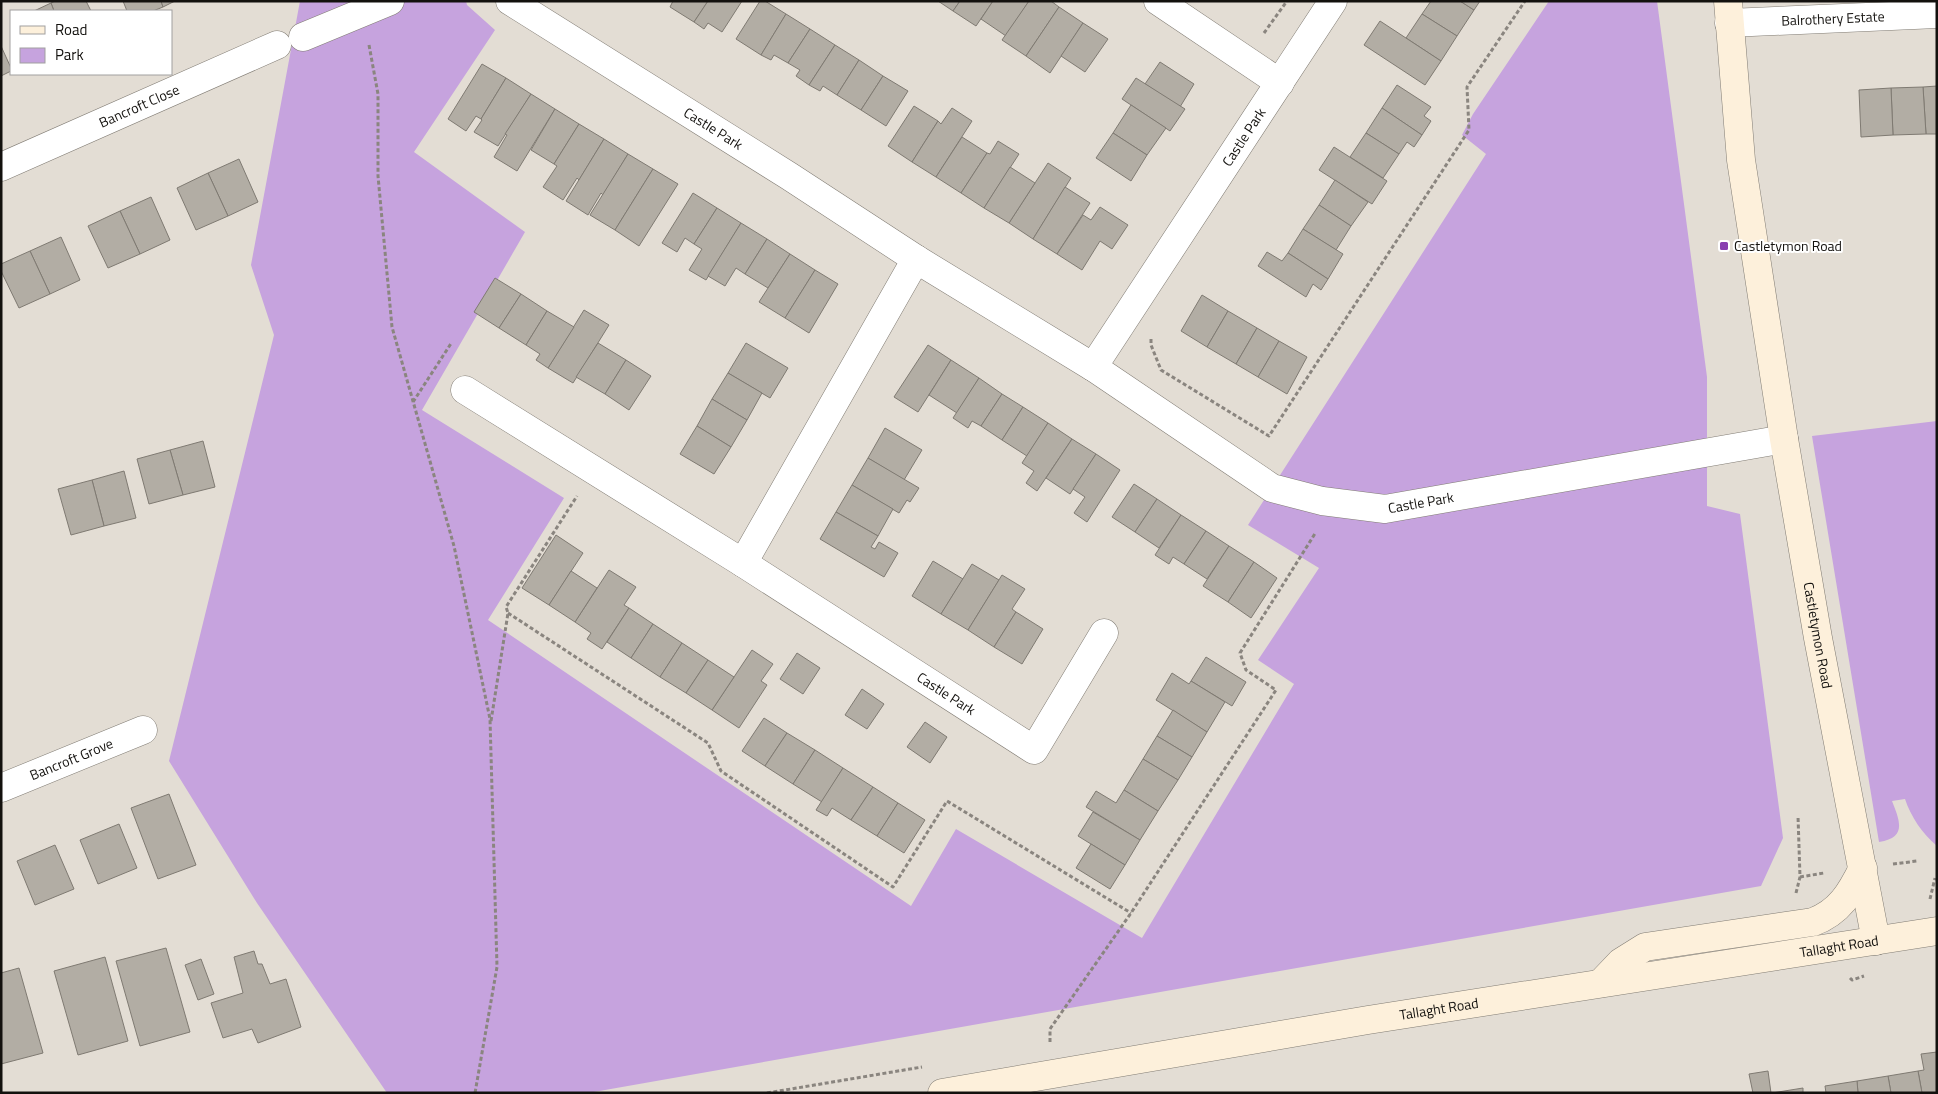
<svg xmlns="http://www.w3.org/2000/svg" width="1938" height="1094" font-family="'Titillium Web',sans-serif">
  <style>
    .green { fill: #c6a3de }
    .building { fill: #b2ada4; stroke: #7f7a72 }
    .lines { fill: none; stroke-linecap: round; stroke-linejoin: round }
    .street-casing { stroke: #817c74; stroke-width: 29 }
    .secondary-casing { stroke: #817c74; stroke-width: 29 }
    .path { stroke: #8a857f; stroke-width: 3; stroke-dasharray: 4 2.5; stroke-linecap: butt }
    .street { stroke: #fff; stroke-width: 28 }
    .secondary { stroke: #fdf0db; stroke-width: 28 }
    .poi-dot { fill: #883eb0; stroke: #fff; stroke-width: 2 }
    .labels { text-anchor: middle; stroke-width: 4; stroke-linejoin: round; paint-order: stroke }
    .street-label { font-size: 14px; fill: #13110e; stroke: #fff }
    .poi-label { font-size: 14px; fill: #13110e; stroke: #fff; text-anchor: start }
  </style>
  <rect width="100%" height="100%" fill="#e3ddd4"/>
  <g class="green">
    <polygon points="300,1 466,1 467,5 495,30 414,152 525,232 422,410 564,498 488,620 911,906 956,829 1142,938 1294,684 1258,660 1319,568 1248,525 1486,154 1462,135 1473,114 1549,1 1657,1 1707,377 1707,506 1740,514 1783,838 1761,886 588,1093 387,1093 257,903 169,761 274,335 251,265"/>
    <path d="M1937,421V846C1922,833 1911,817 1905,799L1892,801C1900,821 1907,838 1879,842L1812,436Z"/>
  </g>
  <g class="building">
    <polygon points="55,1 86,1 91,11 54,11 51,3"/>
    <polygon points="123,1 161,1 163,7 153,11 127,11"/>
    <polygon points="161,1 175,1 163,7"/>
    <polygon points="673,1 708,1 694,22 670,7"/>
    <polygon points="708,1 742,1 722,32 708,23 704,29 694,22"/>
    <polygon points="760,1 765,1 786,14 761,55 736,39"/>
    <polygon points="938,1 960,1 953,11"/>
    <polygon points="960,1 993,1 976,26 953,11"/>
    <polygon points="993,1 1029,1 1006,36 981,19"/>
    <polygon points="1029,1 1051,1 1059,7 1026,56 1002,40"/>
    <polygon points="1431,1 1460,1 1474,10 1457,36 1422,14"/>
    <polygon points="1460,1 1480,1 1474,10"/>
    <polygon points="51,3 54,11 34,11"/>
    <polygon points="1059,7 1083,23 1050,73 1026,56"/>
    <polygon points="786,14 810,29 788,63 774,55 771,60 761,55"/>
    <polygon points="1422,14 1457,36 1441,61 1406,38"/>
    <polygon points="1380,21 1441,61 1425,85 1364,45"/>
    <polygon points="1083,23 1108,39 1085,72 1061,56"/>
    <polygon points="810,29 835,45 809,85 796,76 800,70 788,63"/>
    <polygon points="835,45 859,60 837,95 823,86 820,91 809,85"/>
    <polygon points="1,46 11,68 11,71 1,76"/>
    <polygon points="859,60 883,76 861,110 837,95"/>
    <polygon points="1160,62 1194,84 1180,107 1145,84"/>
    <polygon points="482,64 506,78 481,119 476,116 466,131 448,119"/>
    <polygon points="883,76 908,91 886,126 861,110"/>
    <polygon points="506,78 531,94 498,146 474,132 482,120 481,119"/>
    <polygon points="1136,78 1185,109 1170,131 1122,99"/>
    <polygon points="1397,85 1431,107 1424,116 1431,121 1422,135 1382,108"/>
    <polygon points="1937,86 1937,134 1926,134 1923,87"/>
    <polygon points="1923,87 1926,134 1893,135 1891,88"/>
    <polygon points="1891,88 1893,135 1861,137 1859,90"/>
    <polygon points="531,94 555,109 517,171 494,157 507,135 505,134"/>
    <polygon points="1131,105 1166,128 1147,155 1113,133"/>
    <polygon points="914,106 938,121 912,162 888,146"/>
    <polygon points="952,108 972,121 936,177 912,162 938,121 941,124"/>
    <polygon points="1382,108 1422,135 1414,147 1407,142 1399,154 1366,133"/>
    <polygon points="555,109 579,124 554,164 531,150"/>
    <polygon points="579,124 604,139 579,180 577,178 563,200 543,187 557,166 554,164"/>
    <polygon points="1113,133 1147,155 1131,181 1096,158"/>
    <polygon points="1366,133 1399,154 1383,178 1350,157"/>
    <polygon points="962,137 987,153 961,193 936,177"/>
    <polygon points="604,139 628,154 603,195 601,193 588,215 566,201"/>
    <polygon points="998,141 1019,154 984,208 961,193 987,153 990,154"/>
    <polygon points="1334,147 1387,181 1372,204 1319,170"/>
    <polygon points="628,154 653,169 615,230 590,215"/>
    <polygon points="239,159 258,202 228,216 208,173"/>
    <polygon points="1048,163 1071,178 1033,239 1009,223"/>
    <polygon points="1010,167 1035,183 1009,223 984,208"/>
    <polygon points="653,169 678,184 639,246 615,230"/>
    <polygon points="208,173 228,216 196,230 177,188"/>
    <polygon points="1335,180 1368,202 1351,226 1319,205"/>
    <polygon points="1065,187 1090,203 1057,254 1033,239"/>
    <polygon points="693,193 717,208 694,244 685,238 677,252 662,243"/>
    <polygon points="151,197 170,240 140,254 120,211"/>
    <polygon points="1319,205 1351,226 1336,250 1303,229"/>
    <polygon points="1100,207 1128,225 1112,249 1100,241 1082,270 1057,254 1083,215 1091,220"/>
    <polygon points="717,208 741,223 706,280 689,270 702,249 694,244"/>
    <polygon points="120,211 140,254 108,268 88,226"/>
    <polygon points="741,223 767,239 745,274 736,268 725,286 708,276"/>
    <polygon points="1303,229 1343,254 1328,279 1288,253"/>
    <polygon points="61,237 80,280 50,294 30,251"/>
    <polygon points="767,239 790,254 768,288 745,274"/>
    <polygon points="30,251 50,294 19,308 1,271 1,264"/>
    <polygon points="1267,252 1282,261 1288,253 1328,279 1321,290 1313,284 1306,297 1258,266"/>
    <polygon points="790,254 815,270 785,318 759,302"/>
    <polygon points="815,270 838,284 809,333 785,318"/>
    <polygon points="495,278 521,294 499,328 474,312"/>
    <polygon points="521,294 547,311 526,345 499,328"/>
    <polygon points="1202,295 1228,311 1207,347 1181,331"/>
    <polygon points="584,310 609,325 573,383 548,368"/>
    <polygon points="547,311 574,327 548,368 536,360 540,354 526,345"/>
    <polygon points="1228,311 1257,328 1236,364 1207,347"/>
    <polygon points="1257,328 1279,341 1258,377 1236,364"/>
    <polygon points="1279,341 1307,357 1287,394 1258,377"/>
    <polygon points="598,343 626,360 605,394 576,377"/>
    <polygon points="746,343 788,368 770,398 728,373"/>
    <polygon points="928,345 951,360 918,412 894,397"/>
    <polygon points="626,360 651,376 629,410 605,394"/>
    <polygon points="951,360 979,378 957,413 929,395"/>
    <polygon points="728,373 762,393 747,420 712,399"/>
    <polygon points="979,378 1002,394 981,426 972,421 968,428 953,418"/>
    <polygon points="1002,394 1023,407 1002,440 981,426"/>
    <polygon points="712,399 747,420 731,447 697,426"/>
    <polygon points="1023,407 1048,423 1027,456 1002,440"/>
    <polygon points="1048,423 1072,439 1037,491 1026,483 1034,471 1022,463"/>
    <polygon points="697,426 731,447 714,474 680,454"/>
    <polygon points="885,428 922,450 904,480 868,458"/>
    <polygon points="1072,439 1096,454 1070,494 1046,478"/>
    <polygon points="203,441 215,487 183,495 170,450"/>
    <polygon points="170,450 183,495 149,504 137,459"/>
    <polygon points="1096,454 1120,470 1087,522 1074,513 1085,497 1073,489"/>
    <polygon points="868,458 919,488 910,502 907,500 899,513 852,485"/>
    <polygon points="124,471 136,518 104,526 92,480"/>
    <polygon points="92,480 104,526 71,535 58,489"/>
    <polygon points="1134,484 1157,499 1135,532 1112,517"/>
    <polygon points="852,485 893,509 878,536 836,512"/>
    <polygon points="1157,499 1181,515 1159,548 1135,532"/>
    <polygon points="836,512 878,536 871,547 875,549 879,542 898,553 884,577 820,539"/>
    <polygon points="1181,515 1206,531 1184,564 1173,557 1169,564 1155,555"/>
    <polygon points="1206,531 1229,546 1207,579 1184,564"/>
    <polygon points="556,535 583,553 549,605 522,588"/>
    <polygon points="1229,546 1254,562 1228,602 1203,586"/>
    <polygon points="933,561 963,579 941,614 912,596"/>
    <polygon points="1254,562 1277,578 1251,618 1228,602"/>
    <polygon points="972,564 999,580 968,630 941,614"/>
    <polygon points="609,570 636,587 624,605 629,608 602,649 587,639 591,633 575,622"/>
    <polygon points="571,571 597,588 575,622 549,605"/>
    <polygon points="1002,575 1025,589 1012,609 1016,612 994,647 968,630"/>
    <polygon points="629,608 653,624 631,658 607,642"/>
    <polygon points="1016,612 1043,629 1022,664 994,647"/>
    <polygon points="653,624 682,643 660,677 631,658"/>
    <polygon points="682,643 708,660 686,693 660,677"/>
    <polygon points="752,650 773,664 761,681 767,685 739,728 712,710"/>
    <polygon points="797,653 820,668 803,694 780,679"/>
    <polygon points="1206,657 1246,682 1232,706 1191,681"/>
    <polygon points="708,660 734,677 712,710 686,693"/>
    <polygon points="1172,673 1189,684 1191,681 1225,702 1207,732 1156,700"/>
    <polygon points="862,689 884,704 867,729 845,715"/>
    <polygon points="1173,710 1207,732 1192,757 1157,736"/>
    <polygon points="764,718 787,733 765,766 742,751"/>
    <polygon points="925,722 947,737 930,763 907,747"/>
    <polygon points="787,733 815,750 793,784 765,766"/>
    <polygon points="1157,736 1192,757 1178,780 1143,759"/>
    <polygon points="815,750 843,768 822,802 793,784"/>
    <polygon points="1143,759 1178,780 1158,811 1124,790"/>
    <polygon points="843,768 873,787 851,820 832,808 827,816 816,810"/>
    <polygon points="873,787 898,803 877,836 851,820"/>
    <polygon points="1124,790 1158,811 1140,840 1086,807 1096,791 1116,803"/>
    <polygon points="169,794 196,865 158,879 131,808"/>
    <polygon points="898,803 925,820 904,853 877,836"/>
    <polygon points="1093,812 1140,840 1125,865 1078,836"/>
    <polygon points="119,824 137,868 98,884 80,840"/>
    <polygon points="1091,844 1125,865 1110,889 1076,868"/>
    <polygon points="55,845 74,889 35,905 17,861"/>
    <polygon points="166,948 190,1032 140,1046 116,961"/>
    <polygon points="254,951 258,964 262,964 270,984 286,979 301,1027 258,1043 252,1029 223,1038 211,1003 243,993 234,957"/>
    <polygon points="105,957 128,1041 78,1055 54,971"/>
    <polygon points="201,959 214,994 198,1000 185,965"/>
    <polygon points="19,968 43,1053 1,1064 1,973"/>
    <polygon points="1937,1052 1937,1093 1922,1093 1918,1071 1924,1070 1921,1054"/>
    <polygon points="1768,1071 1771,1093 1753,1093 1749,1074"/>
    <polygon points="1918,1071 1922,1093 1891,1093 1888,1076"/>
    <polygon points="1888,1076 1891,1093 1858,1093 1857,1081"/>
    <polygon points="1857,1081 1858,1093 1826,1093 1825,1086"/>
    <polygon points="1803,1088 1803,1093 1772,1093"/>
  </g>
  <g class="lines">
    <g class="street-casing">
      <g id="street">
        <path id="s1" d="M510,1L789,176L916,259L1093,367L1272,488L1322,501L1385,509L1784,439"/>
        <polyline points="1158,1 1280,83"/>
        <path id="s2" d="M1729,23L1937,14"/>
        <polyline points="303,37 390,1"/>
        <path id="s3" d="M1,167L277,45"/>
        <path id="s4" d="M1093,367L1333,1"/>
        <path id="s5" d="M465,390L743,563L1034,750L1104,633"/>
        <polyline points="743,563 916,259"/>
        <path id="s6" d="M1,788L143,730"/>
      </g>
    </g>
    <g class="secondary-casing">
      <g id="secondary">
        <path id="s7" d="M1728,1L1741,160L1784,439L1818,638L1876,941"/>
        <path d="M1601,983L1621,962L1645,947L1813,922C1840,912 1851,892 1863,868"/>
        <path id="s8" d="M942,1093L1368,1020L1937,931"/>
      </g>
    </g>
    <g class="path">
      <polyline points="1264,33 1287,1"/>
      <polyline points="369,45 378,94 378,176 392,327 454,546 490,719 497,967 475,1093"/>
      <polyline points="1151,339 1151,345 1161,370 1269,436 1469,130 1467,87 1525,1"/>
      <polyline points="413,402 452,342"/>
      <polyline points="508,613 708,743 721,771 893,887 947,801 1131,913"/>
      <polyline points="491,721 508,613 506,607 577,496"/>
      <polyline points="1893,864 1917,861"/>
      <polyline points="1800,877 1824,873"/>
      <polyline points="1796,893 1800,877 1798,816"/>
      <polyline points="1930,899 1935,878"/>
      <polyline points="1850,978 1852,980 1864,976"/>
      <polyline points="1050,1042 1050,1029 1131,913 1276,690 1246,670 1240,653 1316,532"/>
      <polyline points="767,1093 922,1067"/>
    </g>
    <use href="#street" class="street"/>
    <use href="#secondary" class="secondary"/>
  </g>
  <rect class="poi-dot" x="1719" y="241" width="10" height="10" rx="2.5"/>
  <g class="labels">
    <g class="street-label">
      <text dy="5" stroke="none"><textPath href="#s2" startOffset="104">Balrothery Estate</textPath></text>
      <text dy="5" stroke="none"><textPath href="#s3" startOffset="151">Bancroft Close</textPath></text>
      <text dy="5" stroke="none"><textPath href="#s1" startOffset="240">Castle Park</textPath></text>
      <text dy="5" stroke="none"><textPath href="#s4" startOffset="275">Castle Park</textPath></text>
      <text dy="5" stroke="none"><textPath href="#s1" startOffset="1056">Castle Park</textPath></text>
      <text dy="5" stroke="none"><textPath href="#s7" startOffset="641">Castletymon Road</textPath></text>
      <text dy="5" stroke="none"><textPath href="#s5" startOffset="569">Castle Park</textPath></text>
      <text dy="5" stroke="none"><textPath href="#s6" startOffset="76">Bancroft Grove</textPath></text>
      <text dy="5" stroke="none"><textPath href="#s8" startOffset="909">Tallaght Road</textPath></text>
      <text dy="5" stroke="none"><textPath href="#s8" startOffset="504">Tallaght Road</textPath></text>
    </g>
    <g class="poi-label">
      <text x="1734" y="251">Castletymon Road</text>
    </g>
  </g>
  <rect width="1938" height="1094" fill="none" stroke="#13110e" stroke-width="5"/>
  <rect x="10" y="10" width="162" height="65" fill="#ffffff" stroke="#a1a09f"/>
  <rect x="20" y="26" width="25" height="8" fill="#fdf0db" stroke="#a1a09f"/>
  <text x="55" y="35" font-size="15" fill="#13110e">Road</text>
  <rect x="20" y="48" width="25" height="15" fill="#c6a3de" stroke="#a1a09f"/>
  <text x="55" y="60" font-size="15" fill="#13110e">Park</text>
</svg>
